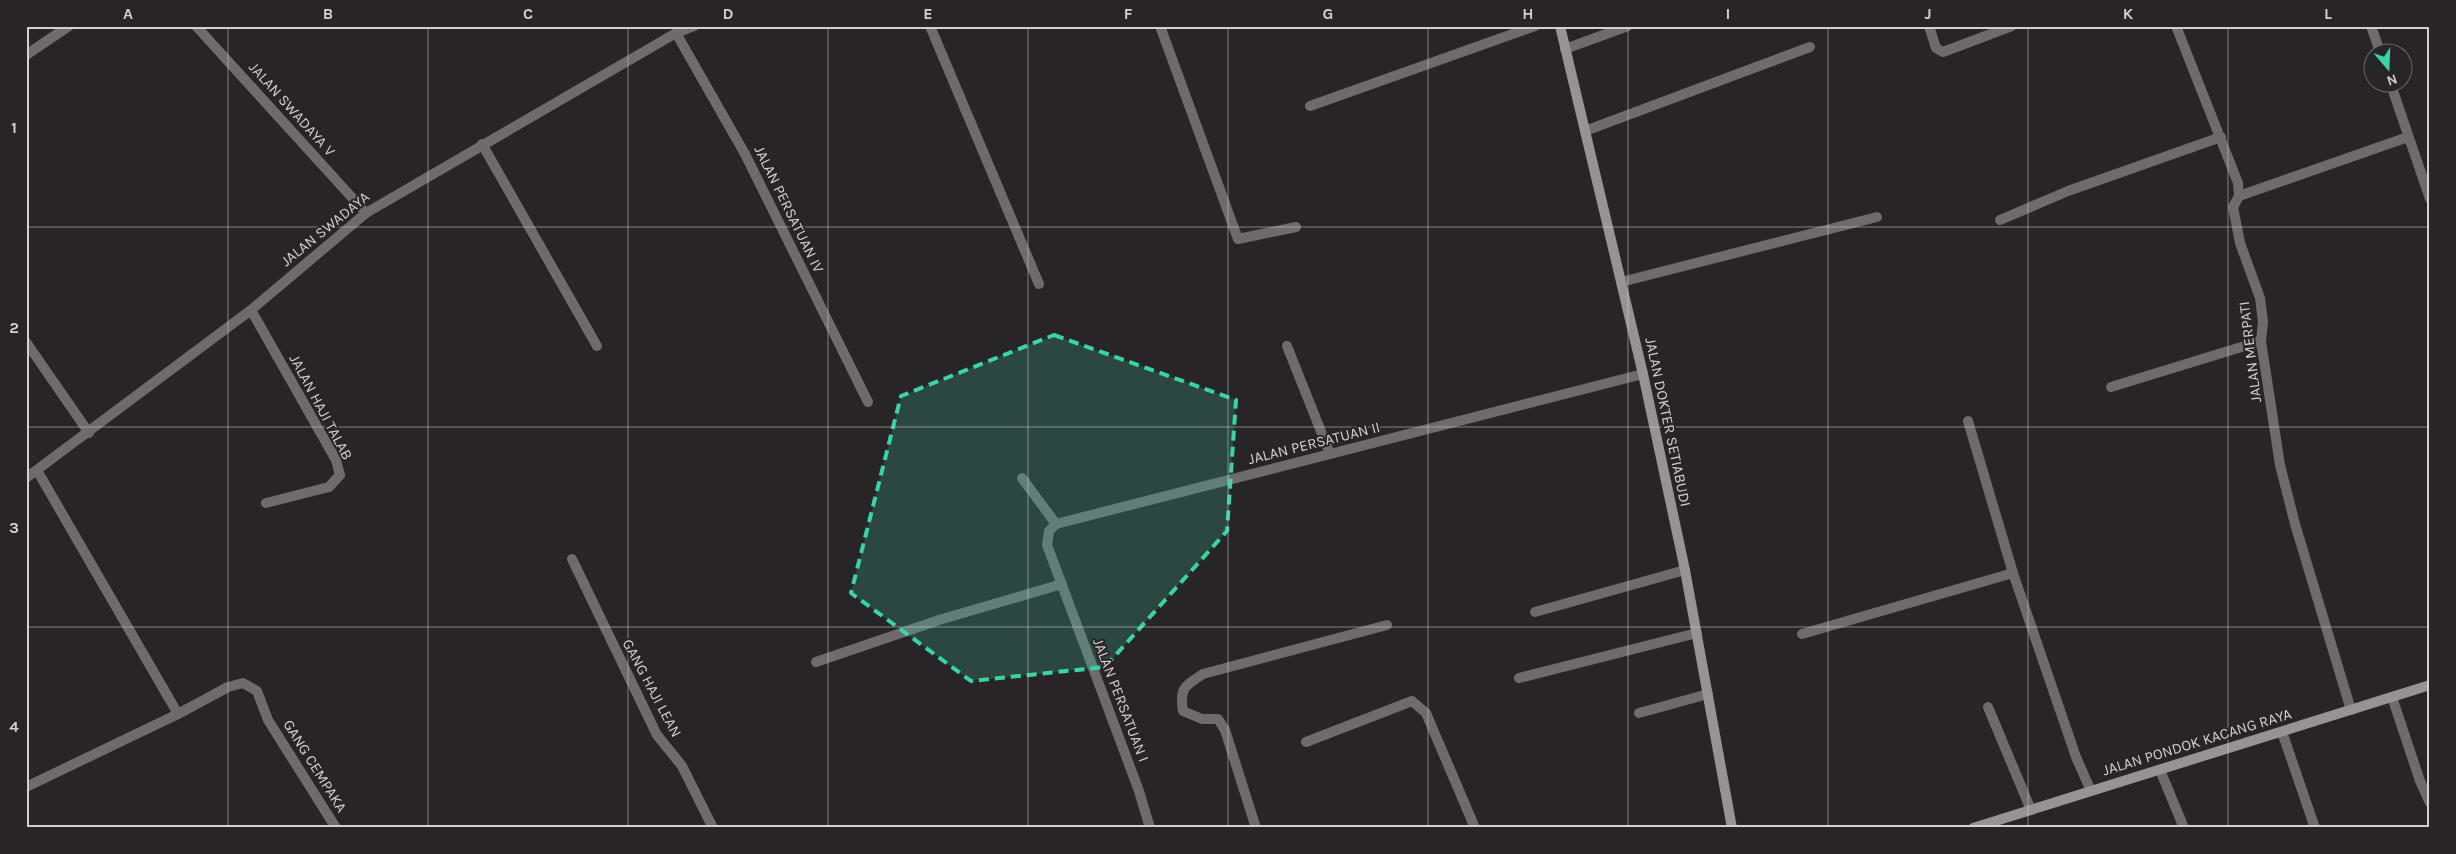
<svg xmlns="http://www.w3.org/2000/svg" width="2456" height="854" font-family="Karla,sans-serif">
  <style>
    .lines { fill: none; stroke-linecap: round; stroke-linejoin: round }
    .lane { stroke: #6d6b6c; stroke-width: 10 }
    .street { stroke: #6d6b6c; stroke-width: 10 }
    .secondary { stroke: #959394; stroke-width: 10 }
    .marked { fill: #39d4a5; fill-opacity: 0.2; stroke: #39d4a5; stroke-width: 4; stroke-dasharray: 10 6; stroke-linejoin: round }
    .grid { fill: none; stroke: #d2d0d1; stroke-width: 1; stroke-opacity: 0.55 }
    .labels { text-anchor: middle; stroke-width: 4; stroke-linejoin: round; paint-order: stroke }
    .street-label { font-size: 15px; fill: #d2d0d1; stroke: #282526 }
    .neatline { fill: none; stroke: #d2d0d1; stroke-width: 2 }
    .grid-label { font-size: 16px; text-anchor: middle; font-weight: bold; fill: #d2d0d1 }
  </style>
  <rect width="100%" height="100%" fill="#282526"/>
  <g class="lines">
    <g class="lane">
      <polyline points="1585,131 1810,47"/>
      <polyline points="1988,707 2031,810"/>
      <polyline points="1639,713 1708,694"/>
      <polyline points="1306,742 1412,701 1426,713 1475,828"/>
    </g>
    <g class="street">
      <polyline points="196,26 366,213"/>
      <polyline points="930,26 1039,284"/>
      <polyline points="1160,26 1238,239 1296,227"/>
      <polyline points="1929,26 1936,48 1943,52 2012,26"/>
      <polyline points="2176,26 2238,183 2239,196 2233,207 2240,243 2260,298 2263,322 2261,341 2280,465 2295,524 2351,710"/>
      <polyline points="2371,26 2380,52"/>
      <polyline points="676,33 745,154 868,402"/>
      <polyline points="1565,49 1628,26"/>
      <polyline points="26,55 69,26"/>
      <polyline points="2390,82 2430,199"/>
      <polyline points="1310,106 1535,26"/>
      <polyline points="482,144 597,346"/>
      <polyline points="2239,196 2408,137"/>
      <polyline points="2000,220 2068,191 2221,137"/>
      <polyline points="1621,282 1877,217"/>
      <polyline points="251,310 336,460 340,475 329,487 266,503"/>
      <polyline points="26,342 89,433"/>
      <polyline points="1287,346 1330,454"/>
      <polyline points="2111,387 2261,341"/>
      <polyline points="1968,421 2013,573 2076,757 2091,791"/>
      <polyline points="38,472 178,714"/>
      <polyline points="26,478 251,310 366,213 676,33 694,26"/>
      <polyline points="1022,478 1056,524"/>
      <polyline points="572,559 657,735 682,766 713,828"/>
      <polyline points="1535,612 1685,570"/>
      <polyline points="1802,634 2013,573"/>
      <polyline points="816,662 939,620 1062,584"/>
      <polyline points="1519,678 1697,633"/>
      <polyline points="2392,697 2420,781 2430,803"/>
      <polyline points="2282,732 2315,828"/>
      <polyline points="2160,770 2184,828"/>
      <polyline points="26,787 178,714 228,687 243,683 257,691 268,720 336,828"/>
      <polyline points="1150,828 1139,791 1047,545 1049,531 1056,524 1643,374"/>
      <path d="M1256,828L1225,730L1218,719H1202L1183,711C1179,688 1185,686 1203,674L1387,625"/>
    </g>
    <g class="secondary">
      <polyline points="1560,26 1643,374 1685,570 1732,828"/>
      <polyline points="1973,828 2430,685"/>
    </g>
  </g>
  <path class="marked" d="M1054,335L1236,400L1227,531L1105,667L971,681L851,593L901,396Z"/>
  <path class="grid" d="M228,26V828M428,26V828M628,26V828M828,26V828M1028,26V828M1228,26V828M1428,26V828M1628,26V828M1828,26V828M2028,26V828M2228,26V828M26,227H2430M26,427H2430M26,627H2430"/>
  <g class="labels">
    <g class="street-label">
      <text transform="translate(292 109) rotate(48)" y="5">JALAN SWADAYA V</text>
      <text transform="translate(789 209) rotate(64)" y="5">JALAN PERSATUAN IV</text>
      <text transform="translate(325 229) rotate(-39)" y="5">JALAN SWADAYA</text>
      <text transform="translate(2250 352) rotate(-97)" y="5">JALAN MERPATI</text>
      <text transform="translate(321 407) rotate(62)" y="5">JALAN HAJI TALAB</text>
      <text transform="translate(1668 422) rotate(78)" y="5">JALAN DOKTER SETIABUDI</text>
      <text transform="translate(1314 443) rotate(-14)" y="5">JALAN PERSATUAN II</text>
      <text transform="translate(652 688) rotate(62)" y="5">GANG HAJI LEAN</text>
      <text transform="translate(1121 700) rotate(69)" y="5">JALAN PERSATUAN I</text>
      <text transform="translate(2197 742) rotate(-17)" y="5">JALAN PONDOK KACANG RAYA</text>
      <text transform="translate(315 766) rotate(58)" y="5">GANG CEMPAKA</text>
    </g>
  </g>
  <rect width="2456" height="854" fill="none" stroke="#282526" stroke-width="55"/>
  <g transform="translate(2388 68) rotate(161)"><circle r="24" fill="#282526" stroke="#6c696a"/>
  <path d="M0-4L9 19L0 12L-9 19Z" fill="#39d4a5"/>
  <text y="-8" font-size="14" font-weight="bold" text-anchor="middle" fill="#d2d0d1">N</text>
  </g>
  <rect x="28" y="28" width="2400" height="798" class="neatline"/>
  <g class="grid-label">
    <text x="128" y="19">A</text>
    <text x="328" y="19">B</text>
    <text x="528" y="19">C</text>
    <text x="728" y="19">D</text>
    <text x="928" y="19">E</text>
    <text x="1128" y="19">F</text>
    <text x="1328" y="19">G</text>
    <text x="1528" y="19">H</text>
    <text x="1728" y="19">I</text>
    <text x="1928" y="19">J</text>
    <text x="2128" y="19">K</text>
    <text x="2328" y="19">L</text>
    <text x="14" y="133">1</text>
    <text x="14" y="333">2</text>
    <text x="14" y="533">3</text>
    <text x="14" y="732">4</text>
  </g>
</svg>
